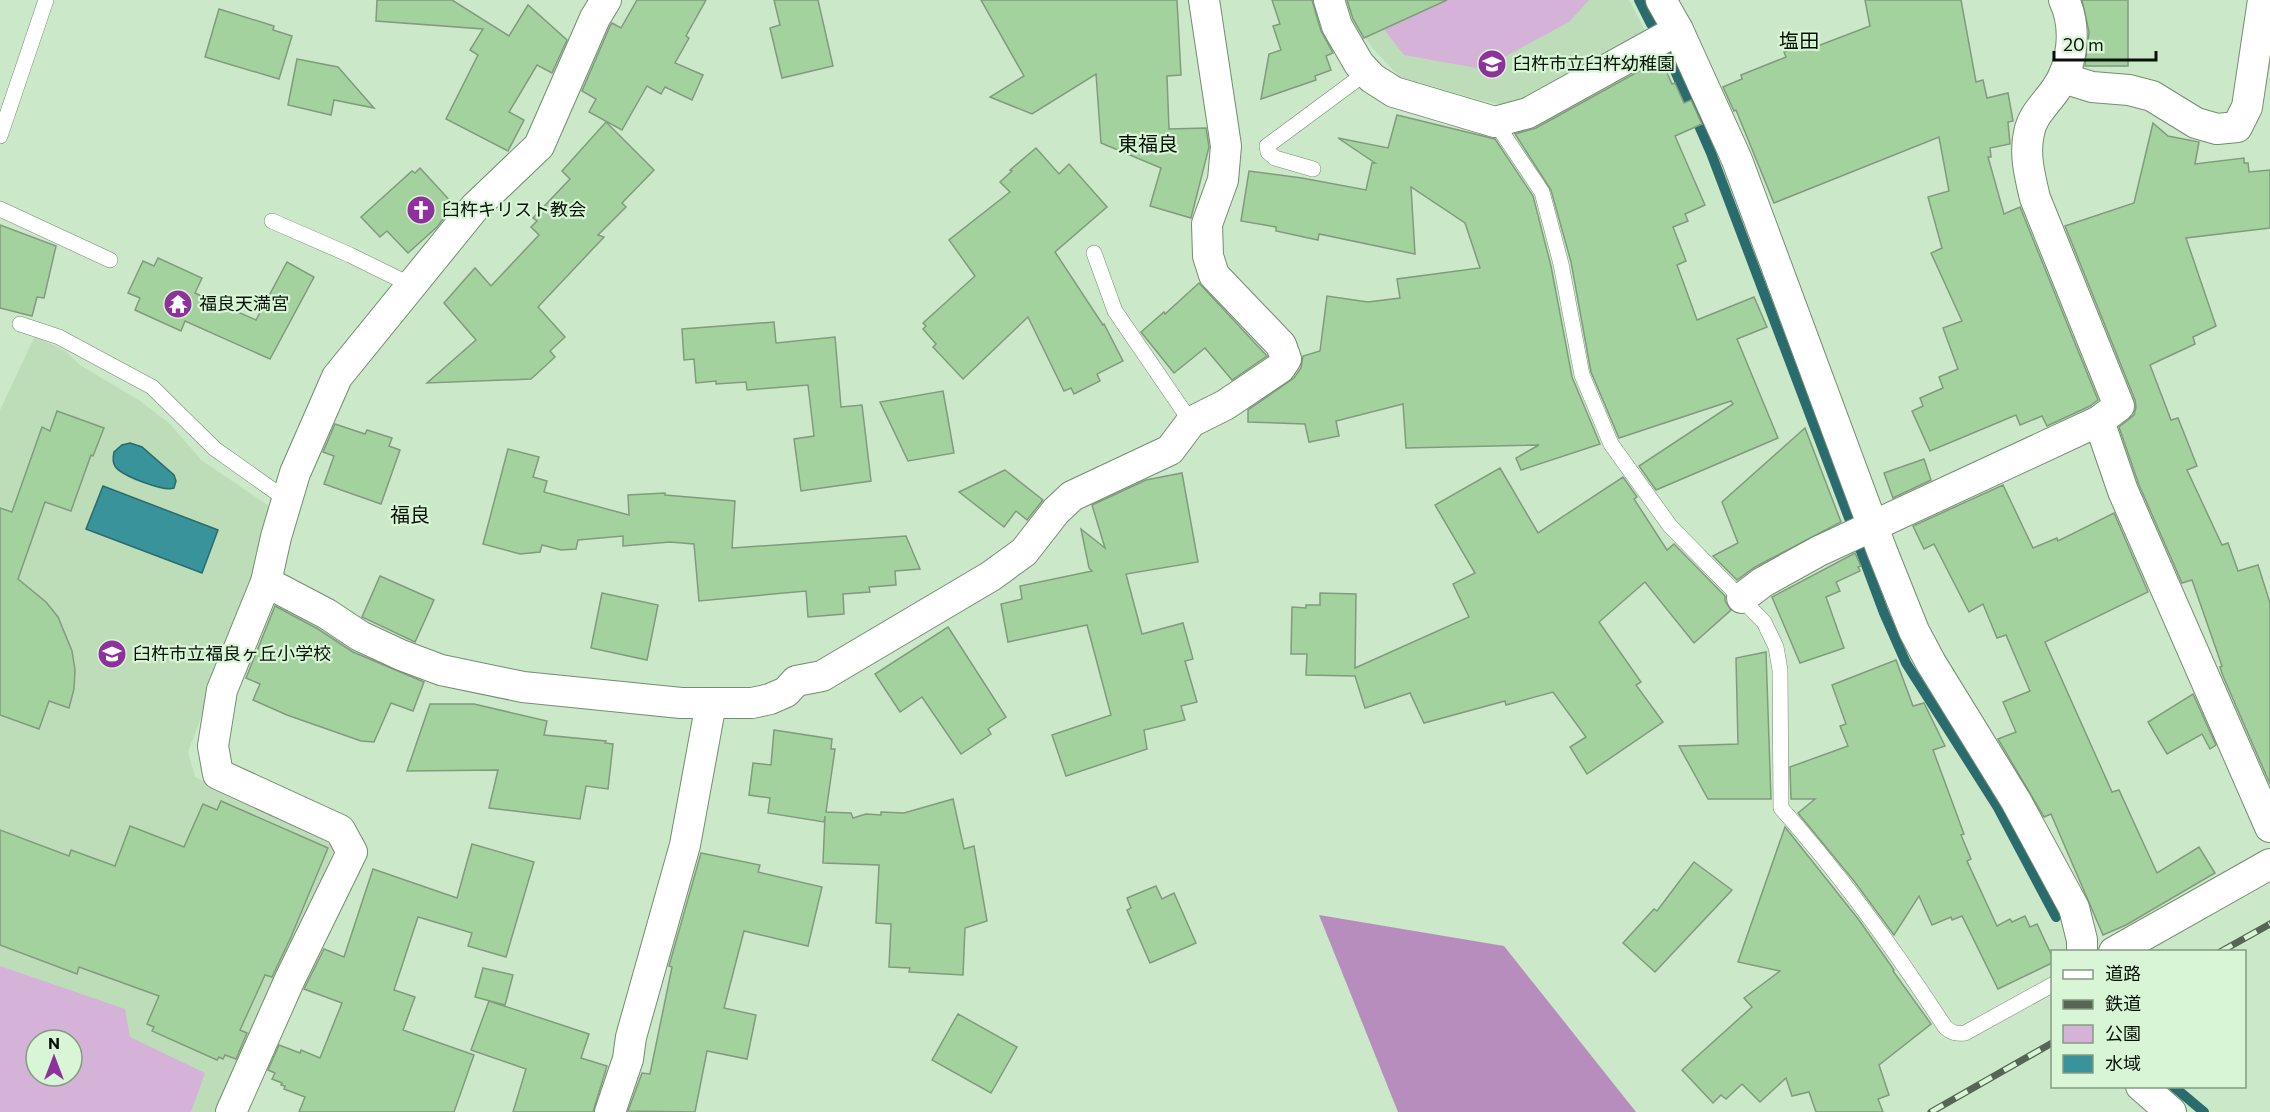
<svg xmlns="http://www.w3.org/2000/svg" width="2270" height="1112" font-family="Commissioner,'Noto Sans JP',sans-serif">
  <style>
    .built { fill: #bcddb8; fill-rule: evenodd }
    .green { fill: #d5b3d9; fill-rule: evenodd }
    .forest { fill: #b78dbe }
    .water { fill: #39939a; stroke: #2a6c6e; stroke-width: 1.5 }
    .lines { fill: none; stroke-linecap: round; stroke-linejoin: round }
    .stream { stroke: #2a6c6e; stroke-width: 10 }
    .building { fill: #a4d29f; stroke: #809b7d; stroke-width: 1.5 }
    .service-casing { stroke: #738d70; stroke-width: 16 }
    .minor-casing { stroke: #738d70; stroke-width: 32 }
    .service { stroke: #fff; stroke-width: 15 }
    .minor { stroke: #fff; stroke-width: 30 }
    .rail-casing { stroke: #556654; stroke-width: 7 }
    .rail { stroke: #d8f5d5; stroke-width: 4.5; stroke-dasharray: 14; stroke-linecap: butt }
    .labels { text-anchor: middle; stroke-width: 4.5; stroke-linejoin: round; paint-order: stroke }
    .poi-label { font-size: 18px; fill: #081208; stroke: #d8f5d5; text-anchor: start }
    .neighbourhood-label { font-size: 20px; fill: #081208; stroke: #d8f5d5 }
  </style>
  <rect width="100%" height="100%" fill="#cbe8c8"/>
  <g class="built">
    <polygon points="1345,0 1629,0 1648,36 1523,104 1504,105 1480,100 1400,77 1375,51 1353,21"/>
    <path d="M35,336L65,351L80,365L140,401L170,424L201,460L269,506V522L261,557L188,752L195,777L336,844L224,1112H0V410ZM36,1040H72V1076H36Z"/>
  </g>
  <g class="green">
    <polygon points="1422,0 1589,0 1569,22 1482,69 1404,55 1383,28"/>
    <path d="M0,966L125,1009L130,1037L205,1073L191,1112H0ZM36,1040H72V1076H36Z"/>
  </g>
  <polygon class="forest" points="1319,915 1504,946 1636,1112 1398,1112"/>
  <g class="water">
    <path d="M130,443L142,447L174,475L176,481L174,488C165,492 121,476 115,466C112,462 113,457 114,452L122,445Z"/>
    <polygon points="103,486 218,530 202,573 86,529"/>
  </g>
  <g class="lines">
    <g class="stream">
      <polyline points="1639,0 1651,24"/>
      <polyline points="1668,55 1711,153 1849,518"/>
      <polyline points="1859,546 1884,613 1906,663 1997,806 2056,917"/>
      <polyline points="2173,1086 2204,1112"/>
    </g>
  </g>
  <g class="building">
    <polygon points="377,0 452,0 509,36 528,5 567,40 552,73 537,65 509,112 524,120 508,151 446,119 478,55 470,50 483,29 376,21"/>
    <polygon points="637,0 706,0 686,36 689,38 675,63 703,75 692,100 665,87 661,94 647,86 622,130 589,112 596,99 582,91 610,26 612,23 621,28"/>
    <polygon points="774,0 818,0 833,66 782,78 770,28 780,25"/>
    <polygon points="981,0 1177,0 1181,75 1167,76 1169,129 1206,128 1209,147 1191,218 1150,206 1161,168 1101,143 1096,74 1032,114 990,97 1024,76"/>
    <polygon points="1272,0 1312,0 1321,31 1333,53 1326,56 1331,70 1315,76 1316,80 1261,99 1269,54 1281,50 1273,26 1280,24"/>
    <polygon points="1347,0 1447,0 1364,38 1353,19"/>
    <polygon points="1865,0 1961,0 1976,82 1983,80 1987,98 2008,93 2013,121 2008,122 2010,144 1990,148 1991,157 1988,157 2004,214 2020,207 2098,400 2090,406 2047,426 2042,416 2020,425 2016,415 1930,451 1912,411 1923,406 1920,398 1943,388 1939,377 1958,369 1943,328 1962,321 1931,253 1942,248 1928,197 1949,191 1939,137 1774,203 1736,110 1734,111 1723,87 1742,79 1741,75 1786,57 1784,52 1813,41 1815,47 1870,26"/>
    <polygon points="2082,0 2128,0 2128,66 2085,66 2089,32"/>
    <polygon points="219,9 274,26 273,30 292,36 279,79 205,57"/>
    <polygon points="297,59 338,67 374,108 334,100 331,115 288,105"/>
    <polygon points="1661,59 1672,84 1675,83 1684,103 1691,100 1702,124 1675,136 1705,205 1685,214 1688,221 1673,227 1686,261 1677,265 1697,320 1754,297 1767,327 1737,339 1778,438 1656,490 1639,466 1733,404 1731,401 1619,438 1591,372 1571,262 1551,190 1515,134 1536,128"/>
    <polygon points="1397,115 1495,139 1533,196 1551,266 1572,377 1600,444 1521,470 1516,458 1539,445 1406,448 1403,404 1336,421 1339,436 1309,442 1305,424 1248,422 1248,410 1294,378 1301,368 1303,356 1320,351 1327,296 1368,302 1400,298 1397,279 1480,268 1465,223 1411,187 1415,254 1319,234 1318,240 1276,231 1276,227 1241,221 1249,171 1302,178 1366,190 1372,163 1375,163 1338,138 1388,148"/>
    <polygon points="606,122 654,170 622,203 626,207 598,235 604,237 538,307 565,337 550,351 555,357 531,379 427,383 476,340 444,303 475,268 491,286 539,235 531,227 537,221 533,218 570,179 562,171"/>
    <polygon points="2153,123 2168,136 2199,142 2195,164 2244,158 2244,163 2248,163 2249,172 2270,170 2270,228 2186,238 2216,326 2193,337 2195,344 2150,365 2171,420 2178,418 2197,466 2187,470 2222,545 2228,543 2238,571 2258,565 2270,603 2270,784 2223,676 2220,667 2222,666 2192,580 2182,583 2139,485 2119,427 2134,415 2136,407 2135,400 2065,226 2134,203"/>
    <polygon points="1036,148 1059,174 1069,164 1107,207 1055,252 1103,325 1104,324 1123,361 1097,374 1100,381 1074,394 1071,388 1064,391 1028,317 963,379 933,347 936,344 923,329 926,326 923,323 975,276 949,240 1010,192 1000,182 1012,171 1010,170"/>
    <polygon points="420,168 454,205 437,227 408,253 387,231 380,237 361,217 412,171 415,173"/>
    <polygon points="0,225 56,246 44,298 37,297 32,316 0,308"/>
    <polygon points="158,258 202,278 195,293 256,320 287,262 314,277 270,359 185,321 181,331 135,310 140,298 128,293 143,261 154,266"/>
    <polygon points="1199,283 1267,356 1232,380 1205,348 1174,373 1141,332 1164,312 1165,314"/>
    <polygon points="774,322 776,343 835,337 841,407 862,405 871,481 801,491 794,439 814,436 808,385 747,390 746,382 716,384 716,381 696,383 694,359 684,360 682,329"/>
    <polygon points="943,391 954,453 908,461 880,402"/>
    <polygon points="57,411 104,428 93,456 91,455 71,511 45,502 18,579 46,602 58,617 72,651 75,670 74,689 69,708 49,701 39,729 0,715 0,508 12,512 42,427 50,431"/>
    <polygon points="335,424 365,434 367,430 392,438 389,446 400,450 381,504 324,484 334,456 323,452"/>
    <polygon points="1805,428 1841,522 1755,567 1737,580 1713,556 1738,543 1722,502"/>
    <polygon points="508,449 539,457 533,477 547,481 544,492 629,515 628,495 665,493 665,495 735,501 732,548 906,536 920,569 895,571 896,585 869,587 870,592 843,594 844,614 808,617 806,591 699,601 694,544 670,542 623,546 623,536 578,540 576,549 561,550 542,545 540,552 520,554 483,544"/>
    <polygon points="1924,459 1931,480 1893,498 1884,473"/>
    <polygon points="1500,468 1538,533 1623,477 1637,497 1634,499 1667,550 1674,544 1725,596 1725,601 1731,610 1694,643 1645,582 1599,622 1641,682 1636,685 1663,722 1587,774 1570,747 1586,737 1553,692 1506,705 1505,701 1424,723 1410,693 1365,708 1355,676 1306,675 1307,654 1291,654 1292,607 1306,608 1306,605 1320,605 1320,593 1356,594 1355,668 1469,617 1453,584 1475,573 1435,505"/>
    <polygon points="1005,470 1043,500 1027,520 1016,511 1004,527 959,492"/>
    <polygon points="1182,473 1198,562 1126,574 1142,634 1183,623 1193,659 1185,661 1197,702 1181,706 1185,720 1144,730 1147,749 1066,776 1052,735 1111,715 1087,625 1008,642 1001,604 1022,599 1020,586 1092,571 1089,568 1081,529 1105,548 1092,505 1146,480"/>
    <polygon points="2003,485 2033,548 2057,538 2058,541 2114,513 2148,592 2045,642 2112,792 2119,790 2157,873 2199,847 2215,873 2126,925 2103,935 2051,814 2044,817 1998,739 2016,732 2003,702 2030,691 2006,635 1997,638 1983,604 1969,612 1934,544 1924,549 1913,526"/>
    <polygon points="1855,553 1861,566 1858,567 1860,571 1836,582 1840,591 1826,597 1844,648 1800,663 1772,597"/>
    <polygon points="380,576 434,600 415,642 362,617"/>
    <polygon points="602,593 658,605 647,660 591,648"/>
    <polygon points="275,606 318,629 353,652 424,682 413,711 391,703 374,742 361,741 287,715 253,700 260,684 246,678"/>
    <polygon points="948,627 1006,717 988,729 991,734 961,754 922,697 900,712 875,674"/>
    <polygon points="1766,652 1771,799 1708,799 1679,746 1738,744 1736,658"/>
    <polygon points="1896,660 1913,706 1924,703 1945,746 1933,750 1964,834 1961,835 1971,859 1967,861 1997,926 2010,919 2012,922 2025,916 2030,927 2037,924 2052,956 2052,963 1998,989 1962,916 1952,920 1951,917 1932,925 1919,896 1894,935 1854,881 1798,813 1815,799 1791,799 1790,767 1848,746 1840,726 1846,724 1832,685"/>
    <polygon points="2193,694 2216,745 2210,749 2202,734 2167,754 2148,722"/>
    <polygon points="430,704 474,704 547,721 544,735 606,741 605,743 613,744 608,789 586,786 580,819 489,808 498,770 407,771"/>
    <polygon points="774,730 832,739 831,749 835,749 826,812 851,813 853,818 866,814 881,815 881,812 904,813 953,799 964,849 974,846 987,921 965,928 963,975 909,972 910,968 889,967 891,924 876,923 879,865 823,863 825,816 824,822 768,813 770,798 749,795 753,763 771,765"/>
    <polygon points="221,801 328,848 291,937 272,977 265,975 240,1030 247,1033 236,1059 225,1055 223,1059 219,1057 217,1060 152,1031 154,1027 147,1024 159,996 79,967 77,974 0,945 0,830 69,856 71,850 115,866 130,826 184,847 203,804 217,810"/>
    <polygon points="1785,827 1859,920 1894,970 1893,971 1931,1024 1879,1065 1889,1095 1878,1099 1883,1112 1816,1112 1809,1092 1792,1096 1786,1078 1760,1102 1742,1084 1726,1099 1721,1095 1713,1103 1682,1070 1752,1007 1744,998 1780,971 1738,962"/>
    <polygon points="472,844 534,862 506,957 468,946 472,933 418,917 394,990 415,997 403,1030 474,1055 454,1112 299,1112 305,1097 284,1089 285,1086 281,1085 282,1083 272,1079 275,1073 268,1070 279,1045 300,1053 301,1050 320,1058 342,1003 304,989 324,949 344,957 373,869 457,898"/>
    <polygon points="701,853 760,865 758,872 822,887 808,946 744,931 724,1008 756,1015 747,1059 707,1051 695,1112 628,1111 642,1073 650,1074 672,967 669,966"/>
    <polygon points="1694,862 1732,890 1655,972 1623,943 1654,909 1657,911"/>
    <polygon points="1156,886 1162,899 1174,893 1196,943 1150,963 1127,910 1131,908 1127,898"/>
    <polygon points="483,968 513,975 505,1005 475,997"/>
    <polygon points="489,1001 589,1034 581,1058 607,1066 593,1112 513,1112 526,1069 471,1050"/>
    <polygon points="958,1014 1017,1047 991,1093 932,1060"/>
  </g>
  <g class="lines">
    <g class="service-casing">
      <g id="service">
        <path d="M1495,122L1542,192L1561,264L1582,375L1611,444L1670,526L1764,622L1776,647L1780,670L1781,808C1842,876 1895,950 1945,1027C1952,1033 1956,1034 1965,1033L2052,985"/>
        <polyline points="0,136 46,0"/>
        <polyline points="1313,169 1275,158 1268,152 1267,146 1367,72"/>
        <polyline points="0,209 110,260"/>
        <polyline points="272,221 350,255 411,285"/>
        <polyline points="1094,253 1115,311 1191,422"/>
        <polyline points="20,324 59,337 152,387 215,449 287,500"/>
      </g>
    </g>
    <g class="minor-casing">
      <g id="minor">
        <polyline points="1329,0 1337,26 1359,64 1372,78 1394,92 1495,122 1528,113 1678,30"/>
        <polyline points="1661,0 1678,30 1737,160 1882,551 1914,631 1931,663 2016,801 2074,908 2082,940 2082,952"/>
        <path d="M2064,0C2077,27 2073,65 2056,89C2046,104 2032,115 2029,133C2024,154 2030,177 2035,198L2119,406L2099,421"/>
        <polyline points="2063,78 2092,87 2129,90 2152,96 2196,123 2217,129 2237,127 2247,107 2263,0"/>
        <polyline points="266,582 327,614 360,636 401,655 441,670 523,687 681,703 752,703 770,699 786,692 796,681 822,676 991,576 1024,552 1056,511 1072,496 1170,450 1191,422 1225,405 1280,368 1286,359 1281,345 1214,275 1208,256 1207,224 1223,180 1226,146 1204,0"/>
        <polyline points="1742,598 1763,582 1819,551 2099,421 2123,491 2270,827"/>
        <polyline points="2114,952 2270,864"/>
        <polyline points="2141,1086 2171,1112"/>
        <polyline points="231,1112 290,979 352,852 340,830 218,774 213,746 222,690 266,582 276,537 295,473 337,377 475,207 539,146 595,18 606,0"/>
        <polyline points="610,1112 628,1059 631,1037 685,845 711,703"/>
      </g>
    </g>
    <use href="#service" class="service"/>
    <use href="#minor" class="minor"/>
    <g class="rail-casing">
      <g id="rail">
        <polyline points="2220,952 2270,924"/>
        <polyline points="1931,1112 2052,1043"/>
      </g>
    </g>
    <use href="#rail" class="rail"/>
  </g>
  <defs>
    <g id="school-disc" transform="scale(1.5)"><circle r="9.5" fill="#8e319c" stroke="#d8f5d5"/><path d="M0-5L7-2L0 1L-7-2ZM-4 1L0 2.5L4 1V4Q0 6-4 4Z" fill="#fff"/></g>
    <g id="church-disc" transform="scale(1.5)"><circle r="9.5" fill="#8e319c" stroke="#d8f5d5"/><path d="M-1.2-6h2.4v3.5h3.3v2.4h-3.3V6h-2.4V-.1h-3.3v-2.4h3.3Z" fill="#fff"/></g>
    <g id="temple-disc" transform="scale(1.5)"><circle r="9.5" fill="#8e319c" stroke="#d8f5d5"/><path d="M0-6L5-2H3V0L6.5 2.5H4V6H1.5V3h-3V6H-4V2.5H-6.5L-3 0V-2H-5Z" fill="#fff"/></g>
  </defs>
  <g fill-rule="evenodd">
    <use href="#school-disc" x="1492" y="64"/>
    <use href="#church-disc" x="421" y="210"/>
    <use href="#temple-disc" x="178" y="304"/>
    <use href="#school-disc" x="112" y="654"/>
  </g>
  <g class="labels">
    <g class="poi-label">
      <text x="1513" y="70">臼杵市立臼杵幼稚園</text>
      <text x="442" y="216">臼杵キリスト教会</text>
      <text x="199" y="310">福良天満宮</text>
      <text x="133" y="660">臼杵市立福良ヶ丘小学校</text>
    </g>
    <g class="neighbourhood-label">
      <text x="1799" y="48">塩田</text>
      <text x="1148" y="151">東福良</text>
      <text x="410" y="522">福良</text>
    </g>
  </g>
  <rect x="2051" y="950" width="195" height="138" fill="#d8f5d5" stroke="#859a83" stroke-width="1.5"/>
  <rect x="2063" y="970" width="30" height="9" fill="#ffffff" stroke="#859a83" stroke-width="1.5"/>
  <text x="2105" y="980" font-size="18" fill="#081208">道路</text>
  <rect x="2063" y="1000" width="30" height="9" fill="#556654" stroke="#859a83" stroke-width="1.5"/>
  <text x="2105" y="1010" font-size="18" fill="#081208">鉄道</text>
  <rect x="2063" y="1025" width="30" height="18" fill="#d5b3d9" stroke="#859a83" stroke-width="1.5"/>
  <text x="2105" y="1040" font-size="18" fill="#081208">公園</text>
  <rect x="2063" y="1055" width="30" height="18" fill="#39939a" stroke="#859a83" stroke-width="1.5"/>
  <text x="2105" y="1070" font-size="18" fill="#081208">水域</text>
  <g transform="translate(54 1058)"><circle r="28" fill="#d8f5d5" stroke="#859a83" stroke-width="1.5"/>
  <path d="M0-4.5L10 22L0 15L-10 22Z" fill="#8e319c"/>
  <text y="-9" font-size="16" font-weight="bold" text-anchor="middle" fill="#081208">N</text>
  </g>
  <path d="M2054 51v9h102v-9" fill="none" stroke="#081208" stroke-width="3"/>
  <text x="2063" y="51" font-size="18" fill="#081208" stroke="#d8f5d5" stroke-width="4.5" paint-order="stroke">20 m</text>
</svg>
